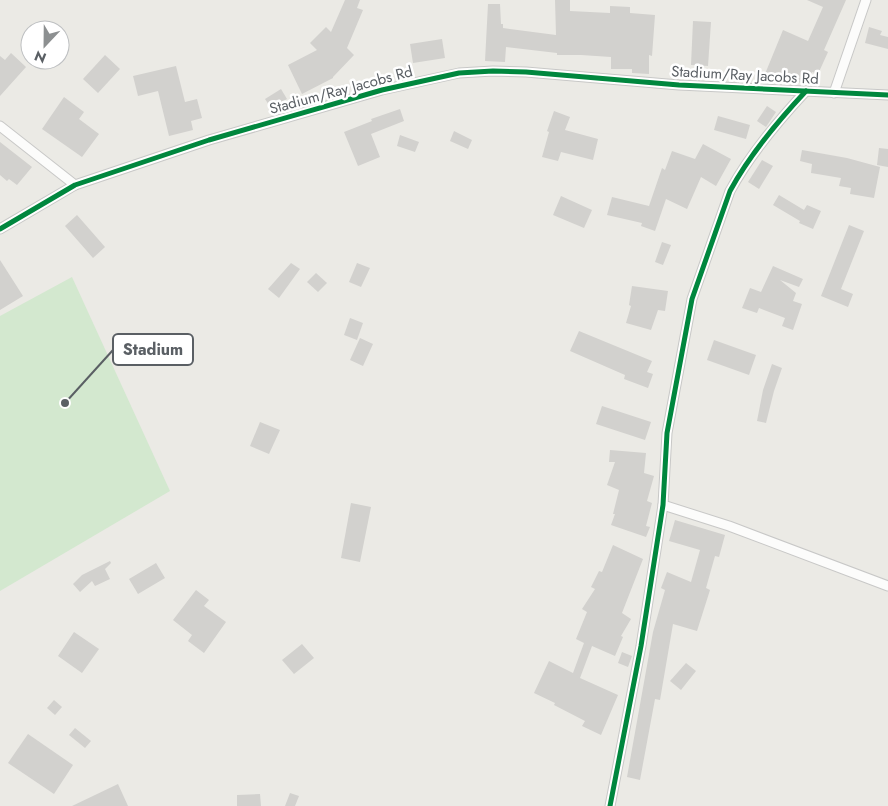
<svg xmlns="http://www.w3.org/2000/svg" width="888" height="806" font-family="Jost,sans-serif">
  <style>
    .green { fill: #d3e8cf }
    .building { fill: #d2d1ce }
    .lines { fill: none; stroke-linecap: round; stroke-linejoin: round }
    .minor-casing { stroke: #c8c8c7; stroke-width: 11 }
    .minor { stroke: #fcfcfb; stroke-width: 9 }
    .cycleway-casing { stroke: #fff; stroke-width: 8 }
    .cycleway { stroke: #00873e; stroke-width: 5 }
    .labels { text-anchor: middle; stroke-width: 5; stroke-linejoin: round; paint-order: stroke }
    .street-label { font-size: 15px; fill: #5a5f64; stroke: #fff }
    .leader { fill: none; stroke: #5a5f64; stroke-width: 2 }
    .callout-dot { fill: #5a5f64; stroke: #fff; stroke-width: 2 }
    .callout { fill: #fff; stroke: #5a5f64; stroke-width: 2 }
    .callout-label { font-size: 16px; text-anchor: middle; font-weight: bold; fill: #5a5f64 }
  </style>
  <rect width="100%" height="100%" fill="#ebeae5"/>
  <polygon class="green" points="72,277 170,491 0,591 0,316"/>
  <g class="building">
    <polygon points="345,0 360,0 357,8 363,10 347,48 354,55 333,77 333,78 302,94 288,65 317,50 310,43 326,27 331,32"/>
    <polygon points="555,0 570,0 570,11 610,13 610,6 630,7 630,13 655,15 652,56 649,55 649,74 632,73 632,69 611,69 611,57 581,55 557,55 557,53 506,47 505,62 485,61 488,4 500,4 501,24 503,24 503,28 556,35"/>
    <polygon points="807,0 846,0 824,50 828,52 818,74 812,72 806,85 796,81 795,84 788,84 765,74 783,30 808,41 823,7"/>
    <polygon points="693,21 711,22 708,66 691,65"/>
    <polygon points="869,27 882,31 880,35 888,37 888,49 865,43"/>
    <polygon points="442,39 445,58 413,63 410,44"/>
    <polygon points="11,53 26,67 0,96 0,56 5,60"/>
    <polygon points="105,55 120,69 98,93 83,79"/>
    <polygon points="176,66 185,102 197,99 202,118 191,121 193,130 169,136 158,91 138,96 133,76"/>
    <polygon points="281,89 287,99 271,108 265,99"/>
    <polygon points="64,97 84,112 79,119 99,134 82,157 42,129"/>
    <polygon points="767,106 776,112 766,127 757,121"/>
    <polygon points="400,109 404,121 371,134 380,157 358,166 344,132 372,121 371,119"/>
    <polygon points="554,111 570,117 565,130 598,139 593,160 561,152 558,161 542,157 549,132 547,131"/>
    <polygon points="718,116 750,125 746,139 714,130"/>
    <polygon points="454,131 472,140 468,149 450,141"/>
    <polygon points="400,135 419,142 415,152 397,146"/>
    <polygon points="0,142 32,167 17,185 9,179 7,181 0,175"/>
    <polygon points="703,144 731,159 716,186 701,177 687,209 666,199 655,231 641,226 642,223 607,215 612,197 649,206 662,168 665,170 672,151 695,159"/>
    <polygon points="879,148 888,149 888,167 877,165"/>
    <polygon points="802,150 847,158 880,167 874,198 850,194 851,188 839,186 841,178 811,173 812,164 800,161"/>
    <polygon points="762,160 773,166 759,189 748,182"/>
    <polygon points="779,195 804,210 807,205 821,211 813,229 799,223 800,221 773,205"/>
    <polygon points="561,196 592,210 584,228 553,215"/>
    <polygon points="77,215 105,247 93,258 65,226"/>
    <polygon points="849,225 864,231 841,289 853,294 848,307 821,296"/>
    <polygon points="662,242 671,245 663,265 655,262"/>
    <polygon points="0,260 23,296 0,310"/>
    <polygon points="291,263 300,269 279,298 268,289"/>
    <polygon points="357,263 370,268 361,287 349,282"/>
    <polygon points="773,266 803,279 799,287 780,280 796,293 793,301 802,304 793,330 782,326 785,318 759,308 757,313 742,308 750,288 761,292"/>
    <polygon points="316,273 327,283 318,292 307,282"/>
    <polygon points="632,286 668,291 665,311 658,310 651,330 626,323 631,306 629,305"/>
    <polygon points="350,318 363,323 357,340 344,335"/>
    <polygon points="579,331 652,361 647,372 653,374 648,388 624,379 625,375 570,351"/>
    <polygon points="360,338 373,344 363,366 350,360"/>
    <polygon points="714,340 756,355 749,375 707,360"/>
    <polygon points="772,364 782,368 774,391 766,423 757,421 763,390"/>
    <polygon points="602,406 651,422 645,440 596,424"/>
    <polygon points="260,422 280,430 269,454 250,446"/>
    <polygon points="610,450 646,453 644,473 654,476 647,501 652,503 646,526 650,527 646,537 611,525 615,514 613,514 619,490 607,485 615,462 609,462"/>
    <polygon points="351,503 371,507 360,562 341,558"/>
    <polygon points="675,520 725,535 719,557 715,556 706,588 710,590 697,631 673,624 660,700 655,699 640,780 627,777 653,632 665,590 661,588 667,572 691,582 700,550 669,541"/>
    <polygon points="613,545 643,559 622,613 631,619 621,636 623,637 615,656 592,646 580,678 618,695 601,735 582,726 585,721 554,705 555,703 534,693 549,661 573,673 584,643 576,639 587,612 582,609 595,589 591,587 599,571 602,572"/>
    <polygon points="110,561 111,563 105,569 110,579 95,586 92,581 80,592 73,584 82,575"/>
    <polygon points="156,563 165,578 138,594 129,579"/>
    <polygon points="196,590 209,600 204,606 226,622 204,653 188,641 192,635 173,620"/>
    <polygon points="74,632 99,649 82,673 58,656"/>
    <polygon points="302,644 314,658 294,674 282,660"/>
    <polygon points="622,652 632,656 628,667 618,663"/>
    <polygon points="686,663 696,671 681,690 670,681"/>
    <polygon points="54,700 62,707 55,715 47,708"/>
    <polygon points="75,728 91,741 85,748 69,735"/>
    <polygon points="28,734 73,765 54,794 8,763"/>
    <polygon points="118,784 128,806 72,806"/>
    <polygon points="290,793 299,796 295,806 285,806"/>
    <polygon points="260,794 261,806 237,806 237,795"/>
  </g>
  <g class="lines">
    <g class="minor-casing">
      <g id="minor">
        <polyline points="834,93 866,0"/>
        <polyline points="0,126 75,185"/>
        <polyline points="0,229 75,185 209,140 382,90 459,73 493,71 526,72 679,85 888,95"/>
        <polyline points="663,505 729,526 888,586"/>
        <path d="M610,806L641,646L663,505L667,433L692,299L730,191C750,154 777,122 806,91"/>
      </g>
    </g>
    <use href="#minor" class="minor"/>
    <g class="cycleway-casing">
      <g id="cycleway">
        <polyline points="0,229 75,185 209,140 382,90 459,73 493,71 526,72 679,85 888,95"/>
        <path d="M610,806L641,646L663,505L667,433L692,299L730,191C750,154 777,122 806,91"/>
      </g>
    </g>
    <use href="#cycleway" class="cycleway"/>
  </g>
  <g class="labels">
    <g class="street-label">
      <text transform="translate(745 75) rotate(3)" y="5">Stadium/Ray Jacobs Rd</text>
      <text transform="translate(341 90) rotate(-15)" y="5">Stadium/Ray Jacobs Rd</text>
    </g>
  </g>
  <path class="leader" d="M65 403L113 350"/>
  <circle class="callout-dot" cx="65" cy="403" r="5"/>
  <rect class="callout" x="113" y="334" width="80" height="31" rx="5"/>
  <g class="callout-label">
    <text x="153" y="355">Stadium</text>
  </g>
  <g transform="translate(45 45) rotate(202)"><circle r="24" fill="#ffffff" stroke="#bdbfc1"/>
  <path d="M0-4L9 19L0 12L-9 19Z" fill="#8d9091"/>
  <text y="-8" font-size="14" font-weight="bold" text-anchor="middle" fill="#5a5f64">N</text>
  </g>
</svg>
